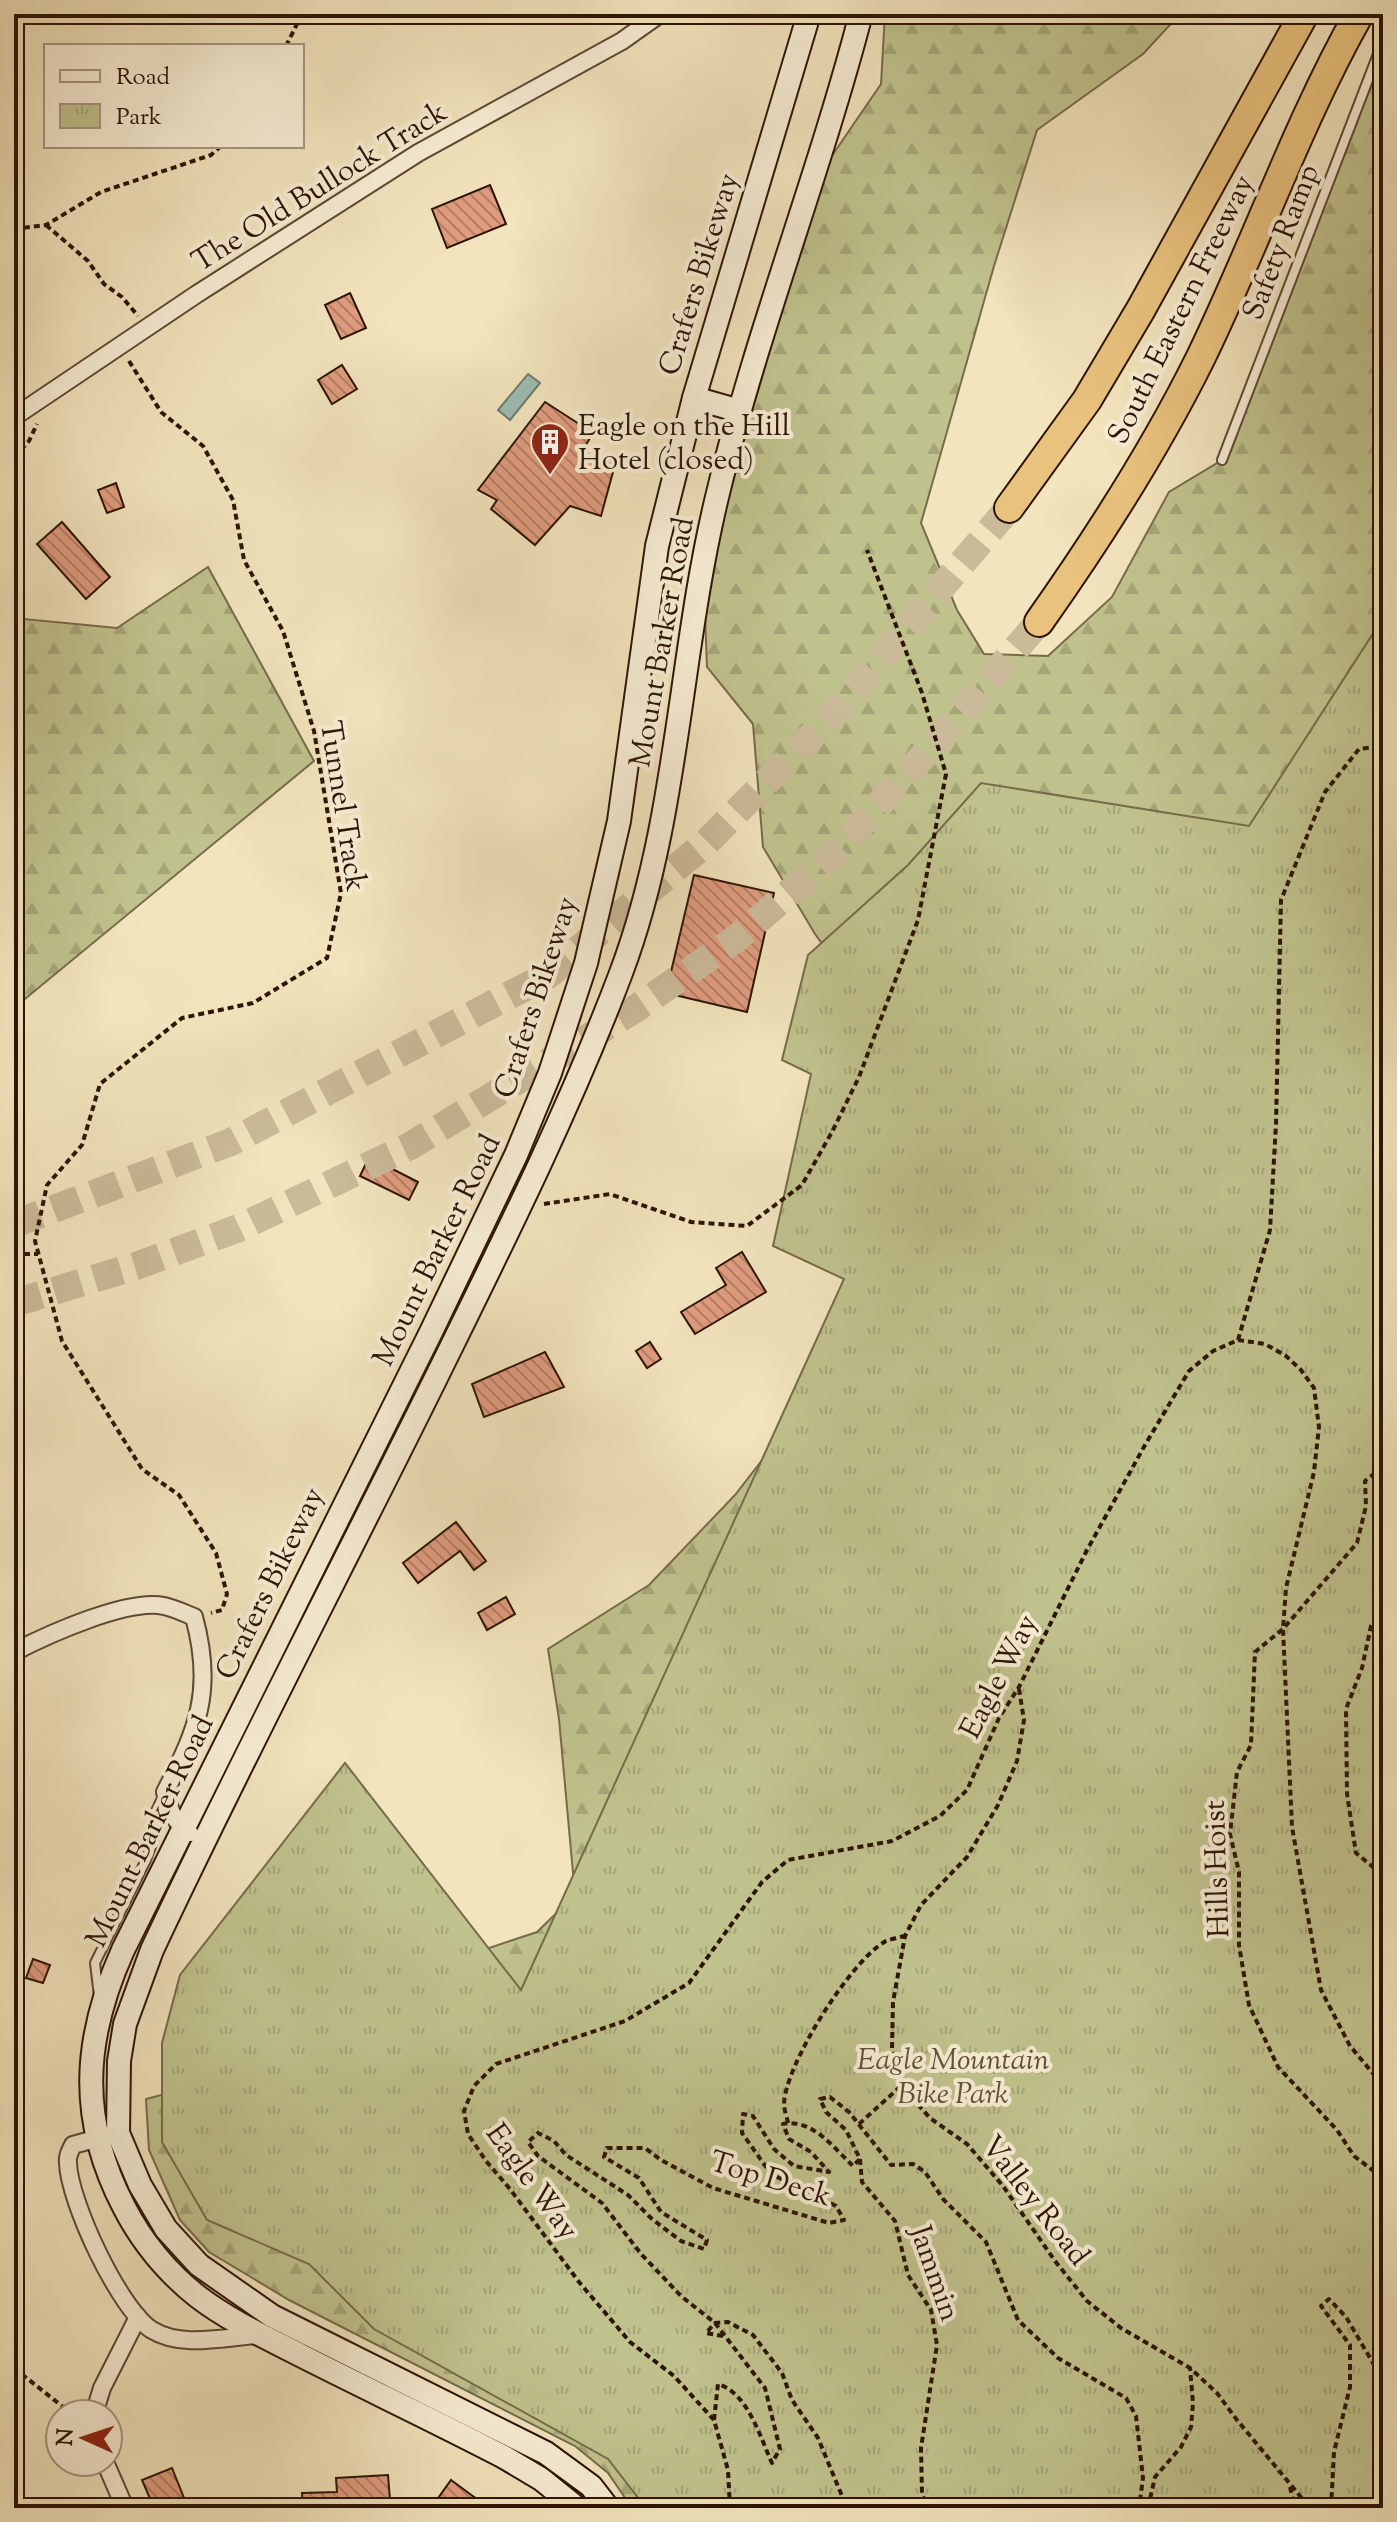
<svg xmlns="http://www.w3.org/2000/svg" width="1397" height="2522" font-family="'Sorts Mill Goudy',serif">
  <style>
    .forest { fill: url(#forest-firs); stroke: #766b4a; stroke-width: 2 }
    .park { fill: url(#park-tufts); stroke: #766b4a; stroke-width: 2 }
    .water { fill: #9bbeb4; stroke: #6f7a6f; stroke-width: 2 }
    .building { fill: url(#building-back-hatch); stroke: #2d1407; stroke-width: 2 }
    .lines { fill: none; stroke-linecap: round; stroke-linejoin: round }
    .highway-tunnel { stroke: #cbba99; stroke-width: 28; stroke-dasharray: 28 14; stroke-linecap: butt }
    .lane-casing { stroke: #5e4834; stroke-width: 12 }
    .street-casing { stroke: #5e4834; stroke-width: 20 }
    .secondary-casing { stroke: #2d1407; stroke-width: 26 }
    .highway-casing { stroke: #2d1407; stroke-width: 32 }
    .path { stroke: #2d1407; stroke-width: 4; stroke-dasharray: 6 4; stroke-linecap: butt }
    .lane { stroke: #f7edd4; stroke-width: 8 }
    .street { stroke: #f7edd4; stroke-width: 16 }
    .secondary { stroke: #f7edd4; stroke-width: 22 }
    .highway { stroke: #e9c27e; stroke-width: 28 }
    .labels { text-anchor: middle; stroke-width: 8; stroke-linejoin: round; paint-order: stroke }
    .street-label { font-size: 30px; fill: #2d1407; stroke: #f7edd4 }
    .poi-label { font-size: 30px; fill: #2d1407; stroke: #f7edd4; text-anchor: start }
    .park-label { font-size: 30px; font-style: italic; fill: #605136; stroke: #f7edd4 }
  </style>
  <defs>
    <pattern id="forest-firs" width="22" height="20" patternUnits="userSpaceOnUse" patternTransform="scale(2)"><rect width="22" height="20" fill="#c0c28d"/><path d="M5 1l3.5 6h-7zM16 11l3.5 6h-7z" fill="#a5a678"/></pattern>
    <pattern id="park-tufts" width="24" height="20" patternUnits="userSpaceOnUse" patternTransform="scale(2)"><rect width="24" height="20" fill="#c0c28d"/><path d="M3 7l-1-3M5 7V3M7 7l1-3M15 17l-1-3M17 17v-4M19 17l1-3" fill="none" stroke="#a5a678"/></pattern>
    <pattern id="building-back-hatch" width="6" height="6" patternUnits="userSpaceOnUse" patternTransform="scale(2)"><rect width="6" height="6" fill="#e09c7f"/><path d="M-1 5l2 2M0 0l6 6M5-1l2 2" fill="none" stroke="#b67e66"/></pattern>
  </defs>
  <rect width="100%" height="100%" fill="#f2e4bd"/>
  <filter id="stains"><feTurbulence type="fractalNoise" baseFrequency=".0025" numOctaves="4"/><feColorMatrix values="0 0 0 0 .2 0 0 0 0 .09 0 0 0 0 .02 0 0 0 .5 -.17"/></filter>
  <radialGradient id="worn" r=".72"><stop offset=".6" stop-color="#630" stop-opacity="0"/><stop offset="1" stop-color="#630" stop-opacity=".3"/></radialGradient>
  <g class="forest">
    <polygon points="885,14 1180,14 1143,54 1037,130 994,266 921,523 957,610 984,654 1048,656 1112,597 1169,492 1222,460 1383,41 1383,2468 855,2508 632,2508 608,2473 575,2446 289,2300 209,2252 180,2220 149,2150 146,2099 203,2084 468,1955 537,1932 575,1895 559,1719 548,1649 649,1585 735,1495 842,1357 896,1044 815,934 763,847 753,724 707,667 703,564 810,188 881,84"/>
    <polygon points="208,567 314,761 14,1008 14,618 117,628"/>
  </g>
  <polygon class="park" points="1383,618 1383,2508 646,2508 608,2459 374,2329 309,2264 207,2220 162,2142 162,2043 180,1975 345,1763 521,1990 844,1279 773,1246 811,1074 782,1060 808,955 908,865 981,783 1249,826"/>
  <polygon class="water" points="528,374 540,383 510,420 498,410"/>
  <g class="building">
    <polygon points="490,185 506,224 447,248 432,209"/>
    <polygon points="350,293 366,328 341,339 325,305"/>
    <polygon points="342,365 357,389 332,404 318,380"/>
    <polygon points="545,402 593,433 581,453 616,461 601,516 570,506 535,545 491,509 497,500 478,490"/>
    <polygon points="116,483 124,507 107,513 98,490"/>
    <polygon points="62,522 110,577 86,599 37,544"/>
    <polygon points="694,875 774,893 747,1012 666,993"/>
    <polygon points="369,1157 418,1182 409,1200 360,1176"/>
    <polygon points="742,1252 766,1292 695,1334 681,1312 726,1285 716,1268"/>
    <polygon points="650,1342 661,1359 647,1368 636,1351"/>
    <polygon points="545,1352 564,1387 484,1417 472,1384"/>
    <polygon points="456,1522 486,1561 474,1570 460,1551 418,1583 403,1563"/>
    <polygon points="506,1597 515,1614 487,1630 478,1613"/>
    <polygon points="33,1959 50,1965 43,1983 26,1978"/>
    <polygon points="172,2468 188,2508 154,2508 142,2480"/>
    <polygon points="388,2475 390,2500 368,2503 369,2508 303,2508 302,2493 337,2492 336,2478"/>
    <polygon points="451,2480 489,2508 431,2508"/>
  </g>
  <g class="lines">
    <g class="highway-tunnel">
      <polyline points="14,1224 231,1142 548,975 706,843 836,711 1009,508"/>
      <polyline points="14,1303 136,1266 239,1228 410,1146 635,1009 737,938 833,855 927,752 1039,622"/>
    </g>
    <g class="lane-casing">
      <g id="lane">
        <polyline points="1222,460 1383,41"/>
        <polyline points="99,1996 95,1963 146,1860 155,1836 156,1811 164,1794"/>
      </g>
    </g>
    <g class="street-casing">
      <g id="street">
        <polyline points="14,417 197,294 418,153 622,41 660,14"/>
        <path d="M14,1652C47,1635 128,1598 164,1606C174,1608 184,1613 194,1617C214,1690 198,1728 165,1792C169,1809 175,1824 190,1833"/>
        <path d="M109,2135L73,2145C70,2151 67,2156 68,2163C69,2201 119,2309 152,2330C183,2349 227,2336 261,2335"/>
        <polyline points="94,2414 102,2388 138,2317"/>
        <polyline points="105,2462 125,2508"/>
      </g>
    </g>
    <g class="secondary-casing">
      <g id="secondary">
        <polyline points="694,398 740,411"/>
        <path d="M577,2508L541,2479L504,2457C437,2422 369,2390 302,2356C267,2338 228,2320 197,2296C167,2272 141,2240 124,2207C78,2119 83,2039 123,1950L431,1332L516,1155L550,1073L586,963L619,821L657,546L694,398L809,14"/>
        <path d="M608,2508L591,2486L546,2453L272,2316L199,2265L166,2229L140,2185L118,2133L119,2061L125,2024L152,1950C242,1758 341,1570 435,1380C501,1246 568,1113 621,973C679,819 679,651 718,493C757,331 819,175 861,14"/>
      </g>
    </g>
    <g class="highway-casing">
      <g id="highway">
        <polyline points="1009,508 1087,400 1141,309 1304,14"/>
        <path d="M1039,622C1099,537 1155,450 1201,357C1256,244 1297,124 1359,14"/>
      </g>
    </g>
    <g class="path">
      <polyline points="286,46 302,14"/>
      <polyline points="46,225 88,261 104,284 122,297 138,316"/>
      <polyline points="14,229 46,225 101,192 211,155 221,146"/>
      <polyline points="129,361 161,412 203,446 233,500 244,560 283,631 314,731 341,893 327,958 253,1003 182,1018 100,1084 82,1145 47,1185 35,1241 62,1341 142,1469 179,1495 216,1553 227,1594 222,1610 211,1613"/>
      <polyline points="14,457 29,441 37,424"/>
      <polyline points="544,1204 610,1194 691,1222 747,1226 802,1185 832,1132 859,1077 918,920 946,774 922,693 867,550"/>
      <polyline points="14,1254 38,1254"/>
      <polyline points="1238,1340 1270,1230 1276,1124 1281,900 1325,792 1359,749 1383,746"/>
      <polyline points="1383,1467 1365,1481 1366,1506 1357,1543 1283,1629 1255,1652 1251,1745 1237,1772 1230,1834 1239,1872 1239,1945 1249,2005 1278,2067 1337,2130 1354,2156 1383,2178"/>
      <polyline points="1383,1569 1383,1570"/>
      <polyline points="1383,1609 1371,1626 1362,1668 1346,1709 1347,1794 1356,1853 1373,1867 1383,1886"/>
      <polyline points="1019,1689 1024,1720 1017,1761 998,1805 967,1857 921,1905 905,1936 893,2002 892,2049 901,2086 930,2118 967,2144 1003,2186 1055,2261 1087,2301 1121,2328 1190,2368 1217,2393 1237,2420 1310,2508"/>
      <polyline points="1383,1797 1383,1803"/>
      <path d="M788,2123C787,2117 784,2110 784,2104C785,2065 851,1960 886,1941C891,1939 898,1938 904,1936"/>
      <polyline points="859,2124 901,2086"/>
      <polyline points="860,2159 862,2182 895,2221 908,2275 931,2310 937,2345 921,2448 922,2494 927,2508"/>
      <polyline points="723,2336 706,2333 715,2323 728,2322 753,2335 782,2373 792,2400 818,2438 847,2508"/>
      <polyline points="14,2368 72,2414"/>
      <path d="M714,2420L718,2384C748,2393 760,2437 772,2463L780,2449L765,2388L715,2323L681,2296L641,2254L602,2203L538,2156L528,2142L538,2133L554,2141L566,2155L628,2195L652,2219L681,2241L704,2249L707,2240L661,2212L639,2178L604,2157L607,2148H645L661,2160L713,2188L829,2223L844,2220L836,2206L771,2174L742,2133L743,2114L753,2116L774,2149L794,2166L829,2172L811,2152L789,2139L783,2124C812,2118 834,2148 853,2166L860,2159L846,2130L826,2112L820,2099L830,2097L849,2112L891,2165L913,2164L925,2172L943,2199L986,2242L1018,2320L1058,2358L1126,2398L1136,2416L1143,2478L1139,2508"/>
      <polyline points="1290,2487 1295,2508"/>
      <polyline points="730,2508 728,2470 714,2420 674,2376 630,2342 579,2282 510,2189 486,2161 468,2134 464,2111 474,2086 496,2064 625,2021 689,1983 762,1882 788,1860 892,1841 940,1816 967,1790 999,1718 1019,1687 1087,1550 1145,1445 1189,1371 1213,1351 1238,1340 1265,1344 1286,1356 1301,1370 1314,1388 1319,1427 1314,1472 1286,1588 1283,1629 1292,1827 1321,1990 1350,2046 1376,2077 1383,2081"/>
      <polyline points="1148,2508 1155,2477 1181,2447 1191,2427 1193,2403 1190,2368"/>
      <polyline points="1331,2508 1334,2452 1350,2387 1350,2345 1321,2306 1329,2299 1346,2317 1383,2380"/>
    </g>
    <use href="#lane" class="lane"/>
    <use href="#street" class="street"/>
    <use href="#secondary" class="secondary"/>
    <use href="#highway" class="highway"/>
  </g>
  <defs>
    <g id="building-pin" transform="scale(2)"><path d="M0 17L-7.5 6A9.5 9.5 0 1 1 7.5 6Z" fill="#8f2418" stroke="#f7edd4"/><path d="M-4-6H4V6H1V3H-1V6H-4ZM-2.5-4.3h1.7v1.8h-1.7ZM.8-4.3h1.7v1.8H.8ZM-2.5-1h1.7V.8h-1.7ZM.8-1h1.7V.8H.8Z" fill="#fff"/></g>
  </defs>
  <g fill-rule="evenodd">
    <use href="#building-pin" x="550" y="442"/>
  </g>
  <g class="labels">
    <g class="street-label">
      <text transform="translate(319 186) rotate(-32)" y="10">The Old Bullock Track</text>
      <text transform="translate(1280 242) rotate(-69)" y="10">Safety Ramp</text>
      <text transform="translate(698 274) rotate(-73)" y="10">Crafers Bikeway</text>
      <text transform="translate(1180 309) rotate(-64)" y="10">South Eastern Freeway</text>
      <text transform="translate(661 642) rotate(-80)" y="10">Mount Barker Road</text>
      <text transform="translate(344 806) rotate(81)" y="10">Tunnel Track</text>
      <text transform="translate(535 997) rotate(-72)" y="10">Crafers Bikeway</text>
      <text transform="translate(436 1250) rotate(-64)" y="10">Mount Barker Road</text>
      <text transform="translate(269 1583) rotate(-64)" y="10">Crafers Bikeway</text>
      <text transform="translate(998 1676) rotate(-63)" y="10">Eagle Way</text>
      <text transform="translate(149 1831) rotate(-64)" y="10">Mount Barker Road</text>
      <text transform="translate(1216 1869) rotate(-92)" y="10">Hills Hoist</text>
      <text transform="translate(771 2178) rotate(17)" y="10">Top Deck</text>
      <text transform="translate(533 2181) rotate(54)" y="10">Eagle Way</text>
      <text transform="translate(1036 2200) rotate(52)" y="10">Valley Road</text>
      <text transform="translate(936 2273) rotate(71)" y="10">Jammin</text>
    </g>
    <g class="poi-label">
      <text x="578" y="435">Eagle on the Hill<tspan x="578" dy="34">Hotel (closed)</tspan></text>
    </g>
    <g class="park-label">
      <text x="953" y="2069">Eagle Mountain<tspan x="953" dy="34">Bike Park</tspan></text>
    </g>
  </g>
  <rect width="1397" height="2522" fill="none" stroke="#f2e4bd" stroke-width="48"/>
  <rect x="16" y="16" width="1365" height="2490" fill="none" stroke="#2d1407" stroke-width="4"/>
  <rect x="24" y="24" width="1349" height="2474" fill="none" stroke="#2d1407" stroke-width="2"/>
  <rect x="44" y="44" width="260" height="104" fill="#f7edd4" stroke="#a69682" stroke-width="2"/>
  <rect x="60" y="70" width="40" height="12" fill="#f7edd4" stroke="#a69682" stroke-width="2"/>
  <text x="116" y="84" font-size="24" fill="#2d1407">Road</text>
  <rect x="60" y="104" width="40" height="24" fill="url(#park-tufts)" stroke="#a69682" stroke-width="2"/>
  <text x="116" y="124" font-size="24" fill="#2d1407">Park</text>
  <g transform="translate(84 2438) rotate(273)"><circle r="38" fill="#f7edd4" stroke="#a69682" stroke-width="2"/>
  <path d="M0-6L14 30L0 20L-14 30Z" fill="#8f2418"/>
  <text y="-12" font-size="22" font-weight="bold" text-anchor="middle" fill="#2d1407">N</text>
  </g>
  <rect width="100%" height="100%" filter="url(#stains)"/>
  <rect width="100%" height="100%" fill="url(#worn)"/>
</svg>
